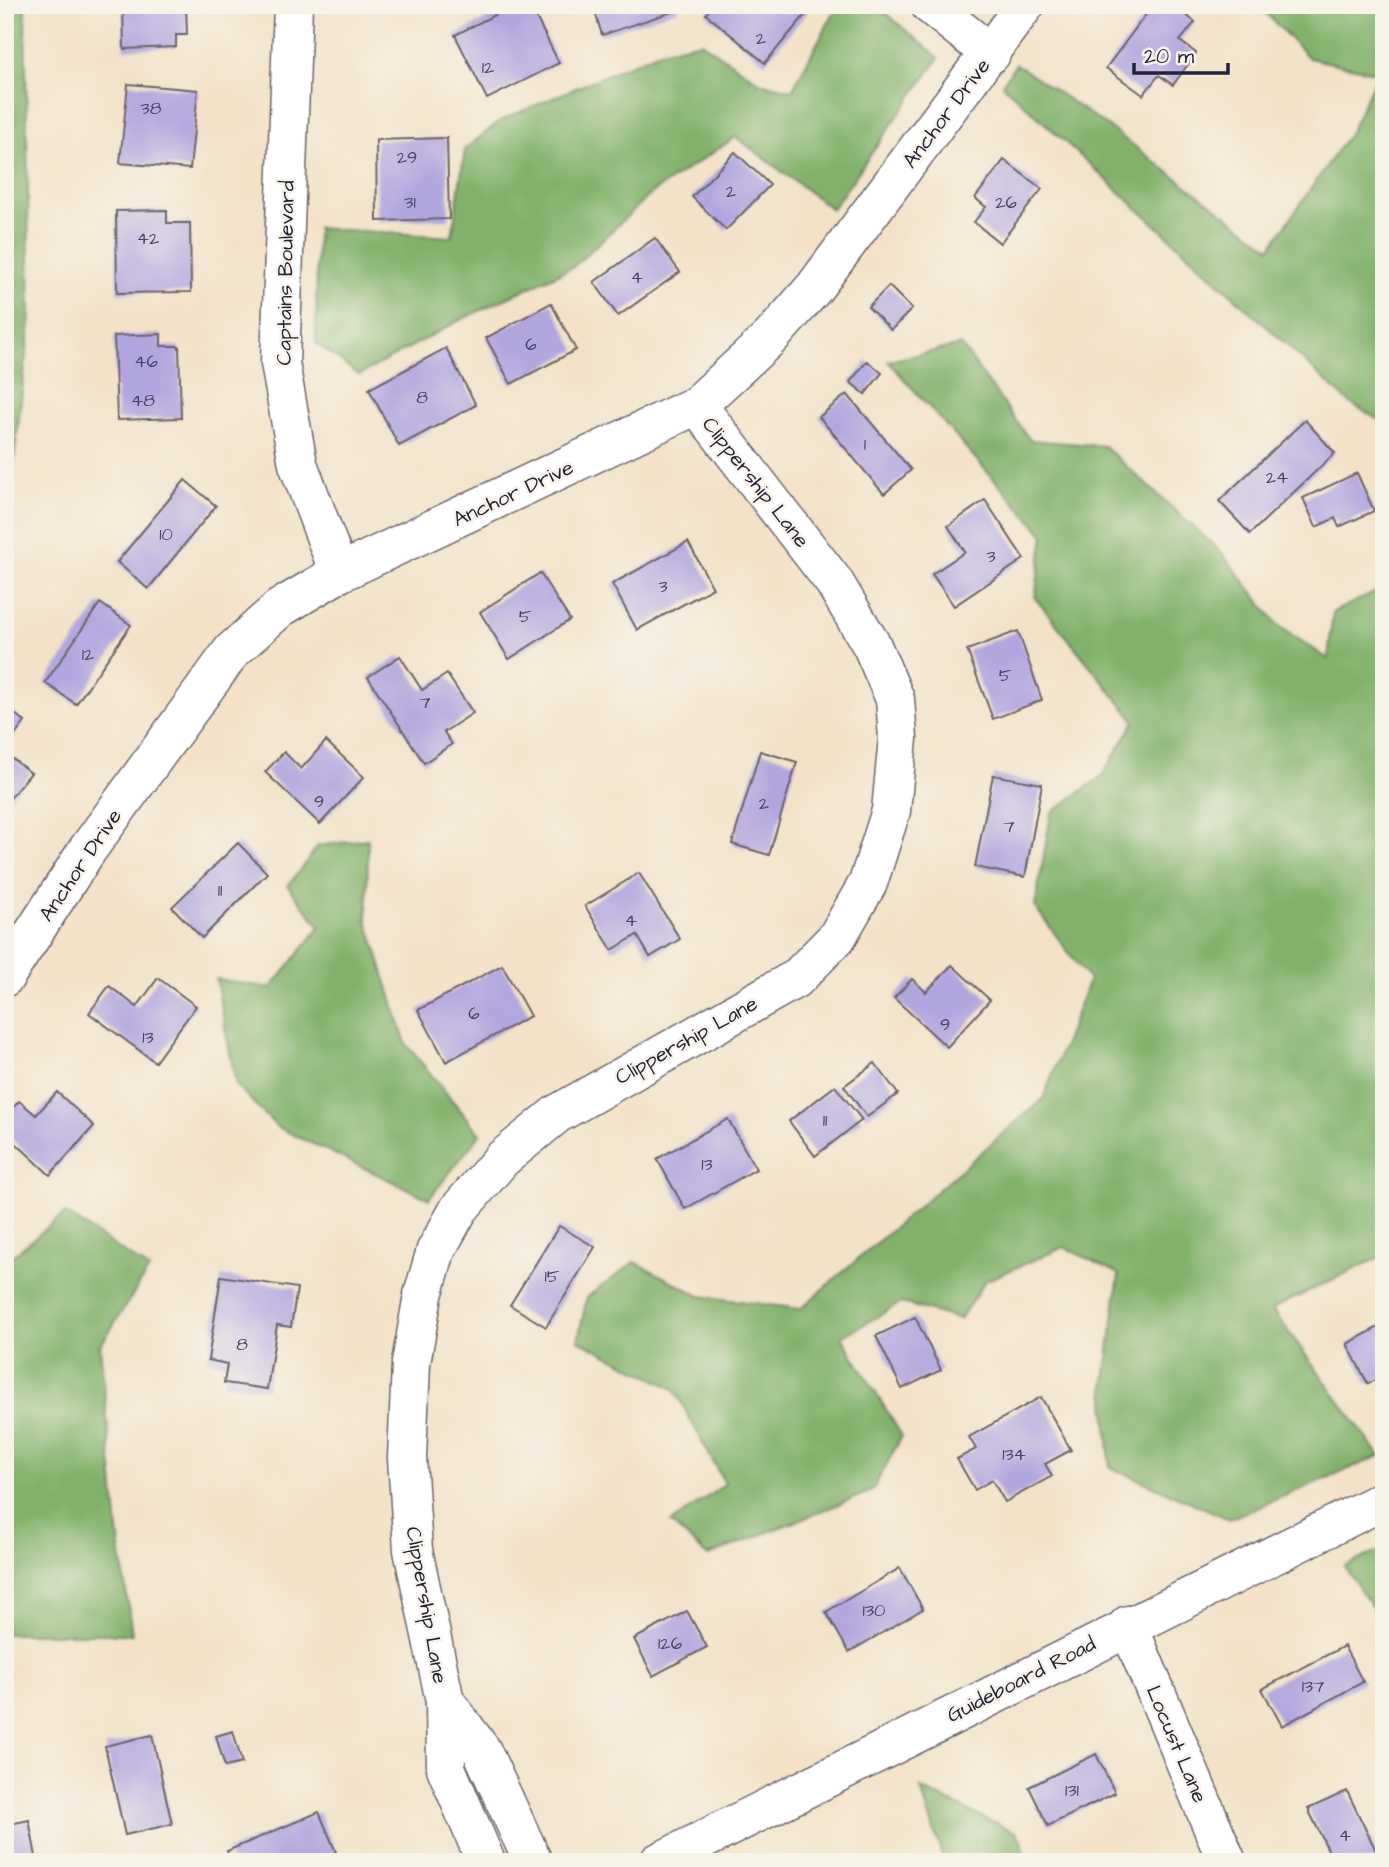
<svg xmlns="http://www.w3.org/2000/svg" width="1389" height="1867" font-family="'Architects Daughter',sans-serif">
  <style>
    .forest { fill: #82b26b; stroke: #526a53; stroke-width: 2 }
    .building { fill: #b2a6df }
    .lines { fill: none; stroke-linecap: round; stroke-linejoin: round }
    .minor-casing { stroke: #6b656c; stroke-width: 41 }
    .minor { stroke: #fff; stroke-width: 38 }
    .labels { text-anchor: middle; stroke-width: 5; stroke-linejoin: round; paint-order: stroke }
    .number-label { font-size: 18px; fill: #464364 }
    .street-label { font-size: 21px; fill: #22223b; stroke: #f7f3e8 }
  </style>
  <rect width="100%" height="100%" fill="#f7f3e8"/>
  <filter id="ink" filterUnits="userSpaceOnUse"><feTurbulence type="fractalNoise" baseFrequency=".0143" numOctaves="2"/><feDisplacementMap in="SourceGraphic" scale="14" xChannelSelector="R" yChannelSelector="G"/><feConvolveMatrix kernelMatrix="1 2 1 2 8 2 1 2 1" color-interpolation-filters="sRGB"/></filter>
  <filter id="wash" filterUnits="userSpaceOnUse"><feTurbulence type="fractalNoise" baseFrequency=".00686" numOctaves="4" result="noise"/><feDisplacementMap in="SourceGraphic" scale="28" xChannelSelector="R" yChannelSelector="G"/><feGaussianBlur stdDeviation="1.57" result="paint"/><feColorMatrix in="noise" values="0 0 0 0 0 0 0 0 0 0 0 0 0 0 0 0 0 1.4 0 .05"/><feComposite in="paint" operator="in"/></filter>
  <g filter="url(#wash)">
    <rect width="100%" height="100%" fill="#f3e2c8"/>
    <g class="forest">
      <polygon points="5,5 25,5 30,323 5,539"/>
      <polygon points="838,5 876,5 939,58 832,209 736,137 653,192 573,267 462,319 359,375 316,343 317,228 452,237 465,149 501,120 664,50 701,42 761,83 792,90"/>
      <polygon points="1258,5 1384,5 1384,423 1350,403 1002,84 1016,64 1110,128 1270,248 1350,132 1378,73 1309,58"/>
      <polygon points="961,345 1030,440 1104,446 1222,553 1279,626 1328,659 1333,612 1384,588 1384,1255 1272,1309 1380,1456 1229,1519 1110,1467 1104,1387 1119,1274 1064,1247 985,1281 960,1319 901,1303 842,1337 902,1436 872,1491 708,1556 671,1523 725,1484 674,1389 578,1340 587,1297 635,1262 700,1296 800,1309 1043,1099 1089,980 1035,907 1051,813 1102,776 1135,721 1035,598 1044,535 888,361"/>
      <polygon points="368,839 367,920 406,1044 480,1134 429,1199 277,1127 236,1085 216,979 271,988 320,927 288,886 318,846"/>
      <polygon points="65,1213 149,1269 100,1346 119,1540 132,1634 5,1634 5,1262"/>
      <polygon points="1384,1549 1384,1625 1344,1566"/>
      <polygon points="921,1789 1018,1833 1029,1862 944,1862"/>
    </g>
    <g id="blocks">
      <g class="building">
        <polygon points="123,5 186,5 187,35 176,35 176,47 124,49"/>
        <polygon points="514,5 530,5 559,63 487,99 455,35"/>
        <polygon points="593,5 676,5 678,10 602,35"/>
        <polygon points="713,5 808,5 811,8 765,63 706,14"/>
        <polygon points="1153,5 1173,5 1195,22 1180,41 1196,53 1173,85 1159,75 1143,95 1106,68"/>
        <polygon points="128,84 198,90 190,169 120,163"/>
        <polygon points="447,138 449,219 377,221 376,140"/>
        <polygon points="735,152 770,185 726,230 692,197"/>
        <polygon points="1004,160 1042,189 1000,243 974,222 986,207 975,198"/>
        <polygon points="167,210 167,223 190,223 191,292 117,293 116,211"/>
        <polygon points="655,238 680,272 618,316 594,282"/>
        <polygon points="889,286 912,309 891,330 868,307"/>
        <polygon points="551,303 576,350 511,384 486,338"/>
        <polygon points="161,334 161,346 179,346 181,418 117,420 114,336"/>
        <polygon points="446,348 476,405 399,446 369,389"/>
        <polygon points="867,361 882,373 865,394 850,382"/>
        <polygon points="847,394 911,470 884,494 819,417"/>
        <polygon points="1305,420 1335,453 1250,534 1219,501"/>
        <polygon points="1357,473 1374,511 1339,527 1335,518 1316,527 1303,498"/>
        <polygon points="185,480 216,506 148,589 117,562"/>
        <polygon points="985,500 1024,559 954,606 932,574 965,552 948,526"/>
        <polygon points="688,542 713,588 637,630 612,584"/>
        <polygon points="540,573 570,620 509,659 480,612"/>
        <polygon points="100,603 131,625 76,704 45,683"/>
        <polygon points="1018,631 1042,700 993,719 967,650"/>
        <polygon points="400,656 422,690 447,674 473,713 444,732 452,744 424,763 368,677"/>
        <polygon points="5,706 25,722 5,748"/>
        <polygon points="326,741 364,777 320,824 265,772 284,752 301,769"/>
        <polygon points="760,751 797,762 769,855 732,844"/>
        <polygon points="5,753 31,773 10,798 5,794"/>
        <polygon points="993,775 1042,784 1025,877 975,867"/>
        <polygon points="238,843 267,873 202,938 172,907"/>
        <polygon points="639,873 680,939 650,957 637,935 612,950 585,906"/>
        <polygon points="502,965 530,1016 446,1062 418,1010"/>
        <polygon points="952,965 990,1000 947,1047 894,998 912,979 926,992"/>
        <polygon points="158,978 196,1006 155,1062 89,1013 109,986 137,1007"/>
        <polygon points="875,1063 898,1094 867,1117 844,1086"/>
        <polygon points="835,1086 862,1120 815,1156 789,1121"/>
        <polygon points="57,1092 94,1126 50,1175 5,1133 5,1116 19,1101 36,1115"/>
        <polygon points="728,1119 756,1169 685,1209 657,1159"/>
        <polygon points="559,1226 595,1247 546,1327 510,1305"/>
        <polygon points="221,1276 297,1288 291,1327 277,1325 267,1389 224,1383 227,1364 208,1360"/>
        <polygon points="915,1317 941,1370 902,1389 876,1336"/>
        <polygon points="1384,1324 1384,1375 1368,1384 1347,1344"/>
        <polygon points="1041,1397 1071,1450 1045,1464 1052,1476 1005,1502 992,1480 975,1490 957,1459 976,1449 969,1437"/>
        <polygon points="900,1568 923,1609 849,1652 826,1612"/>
        <polygon points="687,1611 707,1647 653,1676 634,1639"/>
        <polygon points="1344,1646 1363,1682 1282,1726 1262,1689"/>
        <polygon points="233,1731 242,1763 225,1767 216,1736"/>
        <polygon points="152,1735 172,1824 125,1835 105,1746"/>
        <polygon points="1096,1754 1115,1793 1048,1826 1029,1787"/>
        <polygon points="1347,1791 1381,1861 1379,1862 1334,1862 1308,1809"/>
        <polygon points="319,1812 336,1852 314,1862 231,1862 227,1851"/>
        <polygon points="29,1820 37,1862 5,1862 5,1825"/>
      </g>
    </g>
  </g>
  <g filter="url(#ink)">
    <use href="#blocks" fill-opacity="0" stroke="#6b656c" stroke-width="2"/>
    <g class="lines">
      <g class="minor-casing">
        <g id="minor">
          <polyline points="293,5 280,363 298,464 339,573"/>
          <polyline points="930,5 991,54"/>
          <polyline points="5,977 88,849 232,651 280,608 339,573 697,405 771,337 814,288 1025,5"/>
          <polyline points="1128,1625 1227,1862"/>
          <polyline points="445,1701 482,1751 533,1862"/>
          <polyline points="486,1862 446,1768 445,1701 413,1550 407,1458 411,1363 423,1295 436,1250 459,1209 502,1159 557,1114 797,978 837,937 868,883 891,811 898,738 895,699 872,646 834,582 697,405"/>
          <polyline points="659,1862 1384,1500"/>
        </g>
      </g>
      <use href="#minor" class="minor"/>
    </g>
  </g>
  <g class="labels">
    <g class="number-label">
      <text x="761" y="44">2</text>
      <text x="488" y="73">12</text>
      <text x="151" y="114">38</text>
      <text x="407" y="163">29</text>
      <text x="731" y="197">2</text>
      <text x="410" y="208">31</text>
      <text x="1006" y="208">26</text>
      <text x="148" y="244">42</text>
      <text x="637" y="283">4</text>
      <text x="531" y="350">6</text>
      <text x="146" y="367">46</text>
      <text x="422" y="403">8</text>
      <text x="143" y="406">48</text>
      <text x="865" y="450">1</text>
      <text x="1277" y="483">24</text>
      <text x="166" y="540">10</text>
      <text x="991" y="562">3</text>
      <text x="663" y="592">3</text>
      <text x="525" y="622">5</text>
      <text x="88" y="660">12</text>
      <text x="1005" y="681">5</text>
      <text x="425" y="708">7</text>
      <text x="319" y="807">9</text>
      <text x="764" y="809">2</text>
      <text x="1009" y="832">7</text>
      <text x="220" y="896">11</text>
      <text x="631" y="926">4</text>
      <text x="474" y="1019">6</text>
      <text x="945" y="1030">9</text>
      <text x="148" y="1043">13</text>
      <text x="825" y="1126">11</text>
      <text x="707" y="1170">13</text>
      <text x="552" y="1282">15</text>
      <text x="242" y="1350">8</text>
      <text x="1014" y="1460">134</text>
      <text x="874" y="1616">130</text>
      <text x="670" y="1649">126</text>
      <text x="1313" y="1692">137</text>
      <text x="1072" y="1796">131</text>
      <text x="1345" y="1841">4</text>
    </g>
    <g class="street-label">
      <text transform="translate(946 113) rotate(-53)" y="7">Anchor Drive</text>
      <text transform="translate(285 273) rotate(-89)" y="7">Captains Boulevard</text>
      <text transform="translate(756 482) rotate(52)" y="7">Clippership Lane</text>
      <text transform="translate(513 493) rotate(-25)" y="7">Anchor Drive</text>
      <text transform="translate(80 865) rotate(-56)" y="7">Anchor Drive</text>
      <text transform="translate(686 1040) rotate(-29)" y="7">Clippership Lane</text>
      <text transform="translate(427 1605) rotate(80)" y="7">Clippership Lane</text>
      <text transform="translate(1021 1679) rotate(-27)" y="7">Guideboard Road</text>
      <text transform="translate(1177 1744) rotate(67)" y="7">Locust Lane</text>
    </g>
  </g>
  <rect width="1389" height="1867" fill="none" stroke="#f7f3e8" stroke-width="28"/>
  <path d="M1134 63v10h94v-10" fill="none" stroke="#22223b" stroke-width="3.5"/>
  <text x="1144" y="63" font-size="21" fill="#22223b" stroke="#f7f3e8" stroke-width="5" paint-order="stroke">20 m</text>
</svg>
